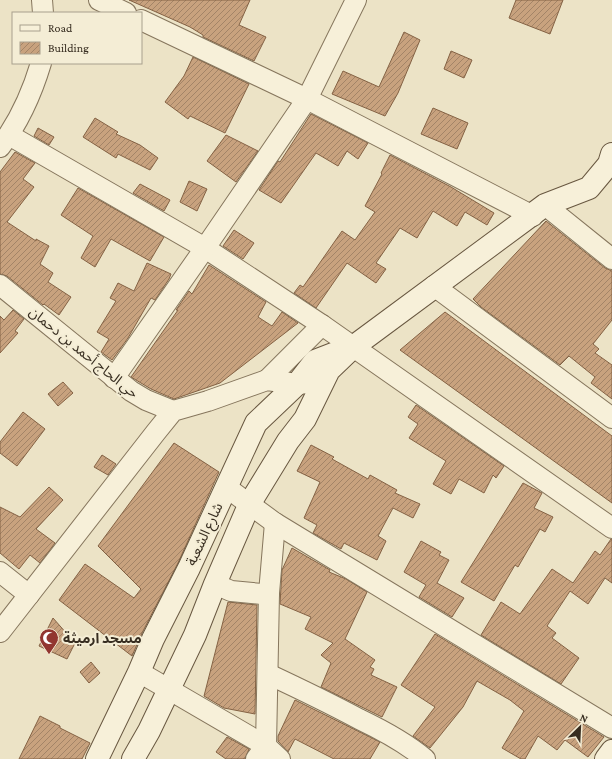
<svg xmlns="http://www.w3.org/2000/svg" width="612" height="759" font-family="'Crimson Pro','Noto Sans Arabic',serif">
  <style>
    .building { fill: url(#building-hatch); stroke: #846244 }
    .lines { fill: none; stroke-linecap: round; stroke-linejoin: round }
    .street-casing { stroke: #86765d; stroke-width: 22 }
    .secondary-casing { stroke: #685740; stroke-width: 24 }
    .street { stroke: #f7f0d9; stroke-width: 20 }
    .secondary { stroke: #f7f0d9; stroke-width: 22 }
    .labels { text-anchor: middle; stroke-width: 4; stroke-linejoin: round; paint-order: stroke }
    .street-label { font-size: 14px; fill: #372d20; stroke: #f4edd5 }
    .poi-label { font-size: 14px; font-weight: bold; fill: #372d20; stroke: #f4edd5; text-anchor: start }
  </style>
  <defs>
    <pattern id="building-hatch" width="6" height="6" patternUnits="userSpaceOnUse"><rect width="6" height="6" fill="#c8a27e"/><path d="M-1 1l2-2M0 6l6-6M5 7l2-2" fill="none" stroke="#a38467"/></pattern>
  </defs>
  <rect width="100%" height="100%" fill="#ece3c6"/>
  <g class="building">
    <polygon points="129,0 250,0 239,25 266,37 254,61 203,37 203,35 190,27"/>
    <polygon points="516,0 563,0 550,34 509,18"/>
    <polygon points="404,32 420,40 398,93 385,116 332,94 343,71 379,87"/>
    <polygon points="451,51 472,60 464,78 444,69"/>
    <polygon points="193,57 249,84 225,133 190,116 188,119 165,102 184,76"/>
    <polygon points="433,108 468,123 457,149 421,134"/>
    <polygon points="311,114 368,143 358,159 347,151 338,166 316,153 281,203 259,190 278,161 280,162"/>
    <polygon points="95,118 118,132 116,134 140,145 158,158 150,170 118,154 116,158 83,137"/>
    <polygon points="38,128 54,137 49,145 34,136"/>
    <polygon points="226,135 258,151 236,182 207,161"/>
    <polygon points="15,152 35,163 23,179 34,187 7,222 36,241 36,239 49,246 40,264 53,273 48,282 71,297 59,315 44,304 43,305 7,276 0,274 0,172"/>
    <polygon points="390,155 451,187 494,213 487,225 465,212 457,226 433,211 417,238 400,228 376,263 386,269 376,283 347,263 316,308 294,293 300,285 303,287 342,231 355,240 375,212 365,206 382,174 381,173"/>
    <polygon points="189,181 207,189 197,211 180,202"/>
    <polygon points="140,184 170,200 164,211 133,193"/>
    <polygon points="78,188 164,237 150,261 111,239 95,267 81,258 93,236 61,215"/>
    <polygon points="546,221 605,268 612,271 612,320 593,344 599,349 595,353 612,365 612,399 591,383 595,377 569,356 560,365 481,307 473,299"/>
    <polygon points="234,230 254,243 243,259 223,246"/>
    <polygon points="147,263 171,274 169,279 155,300 151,298 128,338 112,360 101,352 109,339 97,332 116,301 110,298 118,283 134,291"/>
    <polygon points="209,265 266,302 258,317 272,326 282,312 298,323 220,383 174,399 151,389 131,377 178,310 176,310 189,291 192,294"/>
    <polygon points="13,310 24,319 15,331 18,333 0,353 0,316 4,320"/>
    <polygon points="445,312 612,436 612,503 400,350"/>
    <polygon points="63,382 73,393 58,406 48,394"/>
    <polygon points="416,405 504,466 496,478 493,475 484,493 459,479 451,494 433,484 446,461 409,438 418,424 408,417"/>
    <polygon points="23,412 45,429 17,466 0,453 0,442"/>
    <polygon points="174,443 219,472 178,563 142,633 132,656 59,600 85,564 134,598 141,589 98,546"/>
    <polygon points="311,445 334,457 332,459 368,479 370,475 397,490 395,493 420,504 413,518 393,508 378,536 386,541 377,560 344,543 341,549 313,533 317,525 304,518 320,482 297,471"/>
    <polygon points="102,455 116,464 108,475 94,467"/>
    <polygon points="523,483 542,493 534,508 553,517 545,532 540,529 518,567 515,565 494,601 461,582"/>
    <polygon points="49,487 63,500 36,529 55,543 40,563 30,555 19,569 0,553 0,507 20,517"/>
    <polygon points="611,539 612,539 612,583 605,578 588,604 570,591 547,626 556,633 552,638 579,658 561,684 481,635 501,602 520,614 552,569 573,583 595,551 600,555"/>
    <polygon points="421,541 441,552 439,555 449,560 437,583 464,598 452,617 419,597 426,585 404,572"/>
    <polygon points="292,548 330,570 329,572 346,579 367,592 345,639 375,660 370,667 374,669 371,675 397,687 382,717 321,687 331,663 321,655 333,643 305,629 311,617 280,604 282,570"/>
    <polygon points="228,602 257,605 255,714 224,708 204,696"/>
    <polygon points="53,618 75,643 67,659 39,646"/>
    <polygon points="435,634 604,737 588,757 565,740 557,750 538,736 525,759 521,759 502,748 524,711 510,700 477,681 463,707 430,748 413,736 435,707 401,685"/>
    <polygon points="91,662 100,673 89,683 80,672"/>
    <polygon points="295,700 380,742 370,759 334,759 295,739 288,752 278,741 278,736"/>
    <polygon points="40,716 60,726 60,728 90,743 82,759 19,759"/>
    <polygon points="227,737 249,749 245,759 226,759 216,752"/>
  </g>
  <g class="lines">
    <g class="street-casing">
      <g id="street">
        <polyline points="42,0 43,13"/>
        <polyline points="99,0 126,13"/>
        <polyline points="141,20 307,99 533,216"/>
        <polyline points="9,135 205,248 322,325 612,528"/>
        <path d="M0,147C19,122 32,93 41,63"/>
        <polyline points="545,205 612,259"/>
        <polyline points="0,285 131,391 146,400 173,411"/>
        <polyline points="434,286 612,418"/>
        <polyline points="114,378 205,248 307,99 356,0"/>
        <polyline points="267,380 322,325"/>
        <polyline points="226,487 275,523 612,728"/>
        <polyline points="0,572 29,595"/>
        <polyline points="215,584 231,591 262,594 269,593"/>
        <polyline points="0,632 156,432 173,411 208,401 267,380 297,384 309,383"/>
        <polyline points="139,672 266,746 280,759"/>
        <path d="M268,674C298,688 329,703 359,719C382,730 405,742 425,759"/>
        <polyline points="256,759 266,746 269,593 275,523"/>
      </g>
    </g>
    <g class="secondary-casing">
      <g id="secondary">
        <polyline points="97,759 139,672 153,639 189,568 256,423 297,384 315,361 346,349"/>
        <polyline points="133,759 149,731 195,635 215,584 250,503 288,441 305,419 329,370 353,347 545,205 589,188 609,164 612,154"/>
        <polyline points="606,759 612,751"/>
      </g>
    </g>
    <use href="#street" class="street"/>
    <use href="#secondary" class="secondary"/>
  </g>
  <defs>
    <g id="mosque-pin" transform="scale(1)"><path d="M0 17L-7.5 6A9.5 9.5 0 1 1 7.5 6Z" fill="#923630" stroke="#f4edd5"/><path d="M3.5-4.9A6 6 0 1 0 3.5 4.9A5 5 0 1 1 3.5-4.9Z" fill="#fff"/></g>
  </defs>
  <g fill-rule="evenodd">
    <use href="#mosque-pin" x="49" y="638"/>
  </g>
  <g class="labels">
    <g class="street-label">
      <text transform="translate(84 352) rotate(39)" y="5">حي الحاج أحمد بن دحمان</text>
      <text transform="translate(204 534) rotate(-65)" y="5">شارع الشعبة</text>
    </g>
    <g class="poi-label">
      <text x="63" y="643">مسجد ارميثة</text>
    </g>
  </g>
  <rect x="12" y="12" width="130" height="52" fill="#f4edd5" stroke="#a8a08d"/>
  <rect x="20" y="25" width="20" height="6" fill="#f7f0d9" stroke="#a8a08d"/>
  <text x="48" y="32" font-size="12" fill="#372d20">Road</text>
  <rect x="20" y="42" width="20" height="12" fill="url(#building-hatch)" stroke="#a8a08d"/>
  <text x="48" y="52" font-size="12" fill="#372d20">Building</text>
  <g transform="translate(580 727) rotate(24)" stroke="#f4edd5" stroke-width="3" paint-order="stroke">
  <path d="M0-3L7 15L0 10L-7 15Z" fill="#372d20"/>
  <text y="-6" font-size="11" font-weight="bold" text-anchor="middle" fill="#372d20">N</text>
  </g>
</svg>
